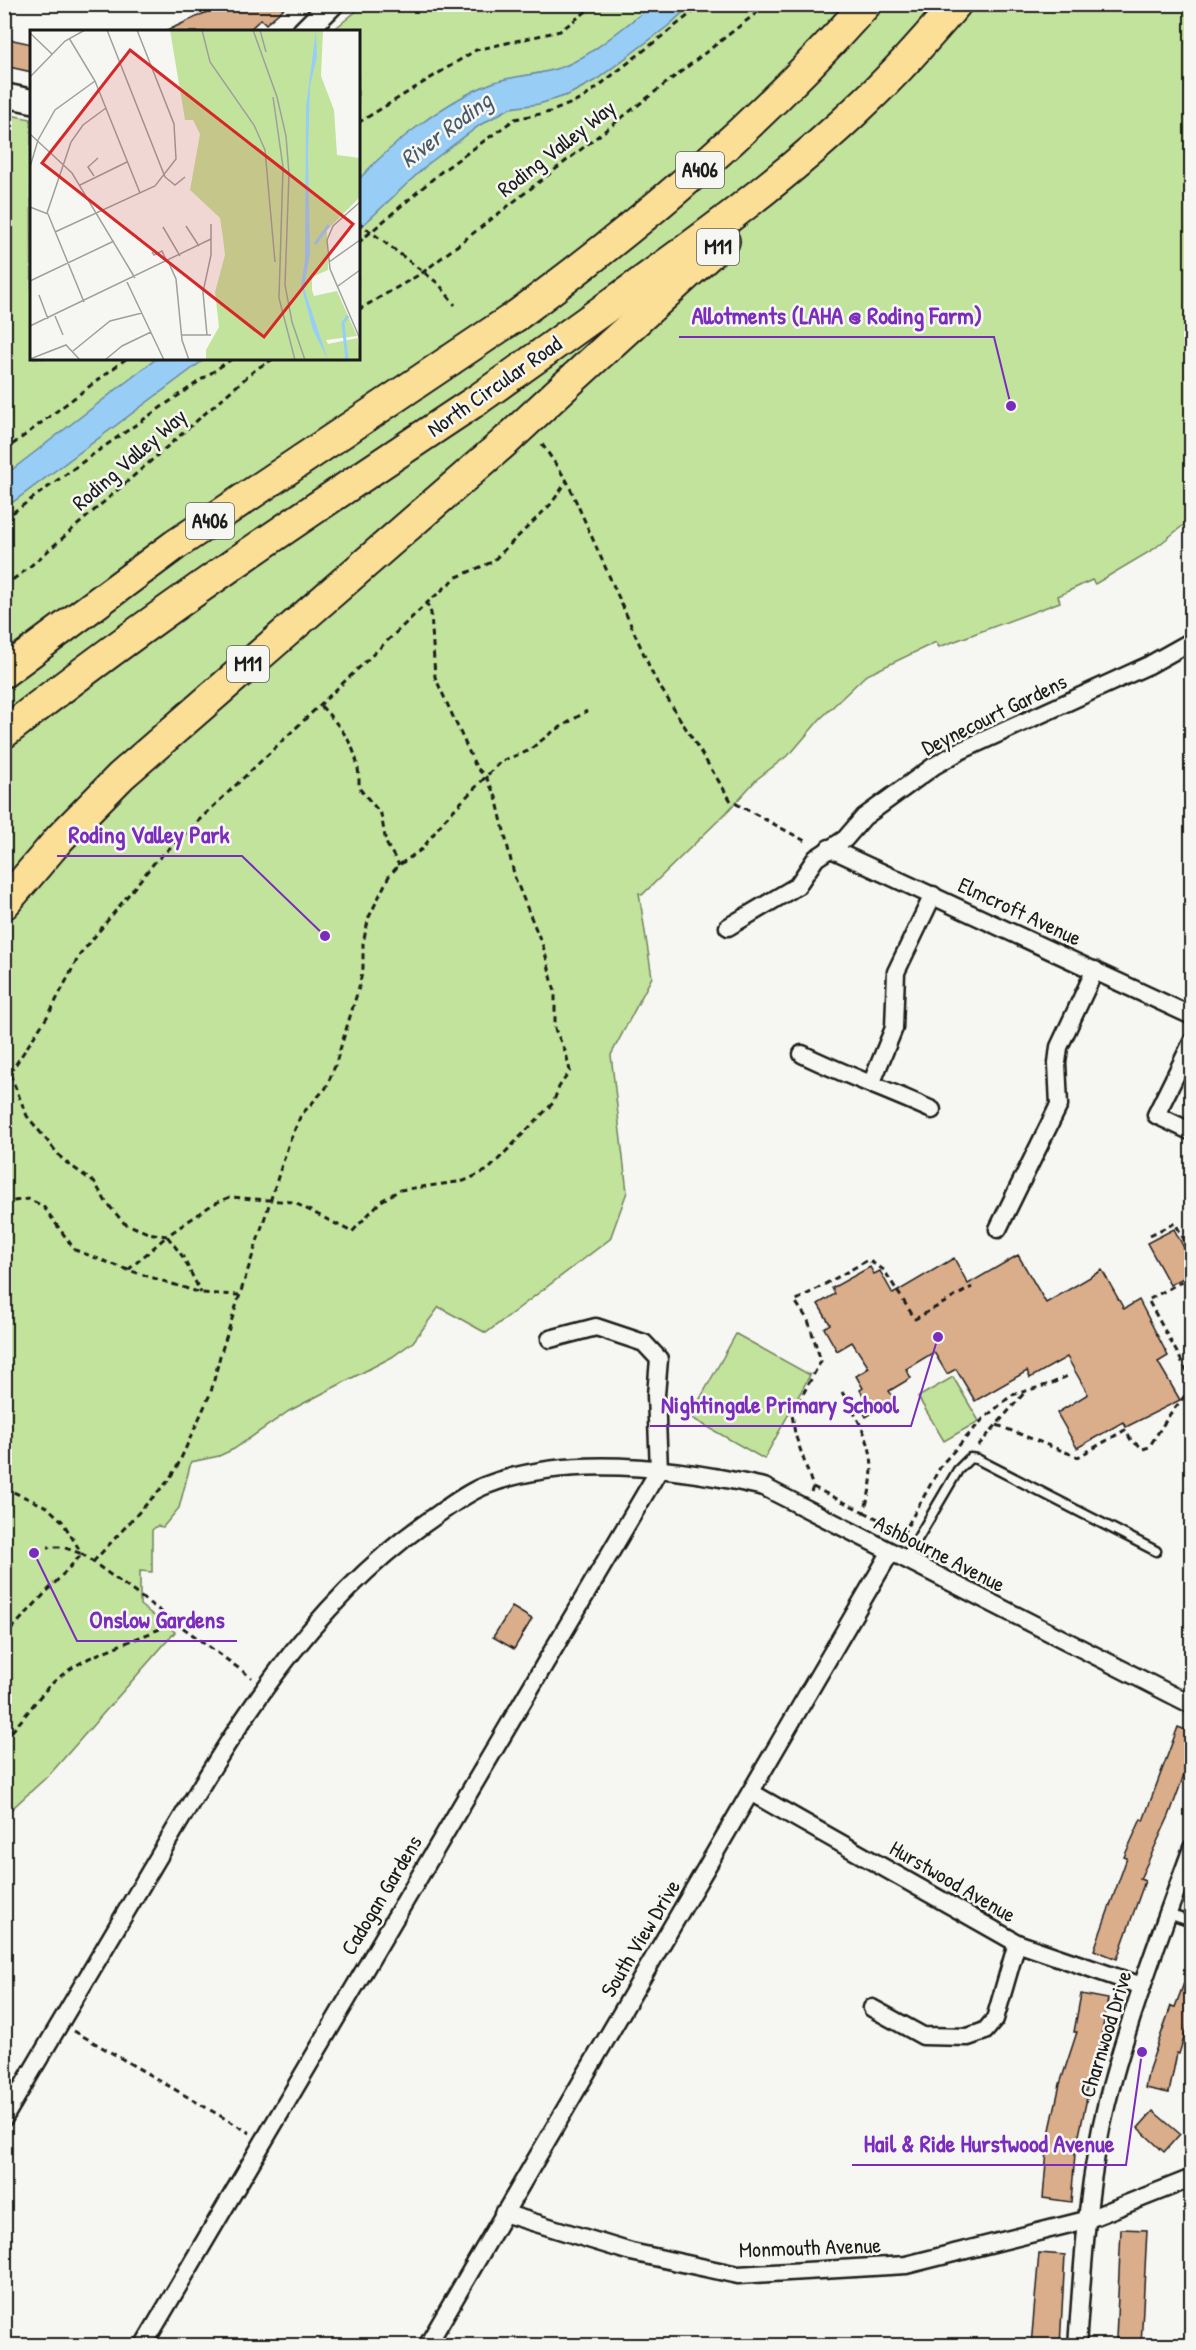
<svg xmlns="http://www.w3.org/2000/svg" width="1196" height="2350" font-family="'Patrick Hand',sans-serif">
<rect width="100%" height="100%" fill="#f6f6f2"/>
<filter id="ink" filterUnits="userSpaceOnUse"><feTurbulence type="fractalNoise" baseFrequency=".0167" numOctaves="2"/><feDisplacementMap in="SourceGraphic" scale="12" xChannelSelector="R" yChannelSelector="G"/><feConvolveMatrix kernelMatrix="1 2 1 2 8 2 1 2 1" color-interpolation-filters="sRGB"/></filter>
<g filter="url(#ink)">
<g fill="#c2e39c" stroke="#6f805c" stroke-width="1.5">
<path d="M364,5h827v514l-37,30 -59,35 -3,-4 -34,16 2,6 -121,45 -3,-5 -71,34 -45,43 -28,33 -35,27 -31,34 -84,82 -3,-2 13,84 -41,78 16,137 -17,47 -124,94 -47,-26 -26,35 -21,15 -103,54 -55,38 -15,7 -28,6 -12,46 -16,19 -6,-1 -5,4v42l-12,-1v34l35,27 -125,142 -45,41v-1701l26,5 1,239h326v-326l-26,-1z"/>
<path d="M736,1334l74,41 -46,84 -74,-42z"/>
<path d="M953,1377l26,44 -35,20 -26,-44z"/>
</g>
<g fill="#98cdf6" stroke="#66869f" stroke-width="1.5">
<path d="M653,5h38l-23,21 -72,54 -28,15 -29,9 -29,4 -30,17 -52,39 -69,65v-50c33,-36 86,-78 133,-96 24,-9 51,-7 75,-18 31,-14 59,-41 86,-60z"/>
<path d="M156,359h49l-200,149v-33z"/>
</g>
<g fill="#daad8b" stroke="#1c1c1c" stroke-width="1.5">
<path d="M224,4h65l-23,20 -5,-5 -14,13h-83z"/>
<path d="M4,38l28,6v28l-28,-6z"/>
<path d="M1174,1229l17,32v13l-21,11 -23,-42z"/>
<path d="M1018,1255l28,48 56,-33 22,39 15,-9 29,56 -10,6 22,38 -54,27 -3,-5 -46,26 -20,-35 31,-19 -21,-37 -37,21 -3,-7 -52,30 -19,-32 -9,5 -13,-22 -28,17 5,9 -22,13 6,9 -29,17 -7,-13 7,-4 -6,-10 3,-2 -7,-12 13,-8 -17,-26 -15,9 -13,-23 6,-4 -12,-20 17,-10 -3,-6 38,-21 4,7 6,-3 13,23 61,-36 14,26z"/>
<path d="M512,1607l20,12 -18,30 -21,-12z"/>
<path d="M1178,1727l13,5v24l-22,60 -29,63 5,2 -28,78 -23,-9 33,-92 -3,-1 17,-38 2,2z"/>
<path d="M1190,1967l1,48 -12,39 -2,-1 -8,40 -24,-5 4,-19 22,-63 4,1z"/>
<path d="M1081,1994l27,5 -10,55 -14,43 3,1 -12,56 -4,48 -28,-4 5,-59 12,-55 17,-52h-3z"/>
<path d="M1153,2111l27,23 -16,18 -26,-24z"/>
<path d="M1121,2229l26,1 -6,116h-23l1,-7h-3z"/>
<path d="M1039,2253l26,2 -5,91h-29z"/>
</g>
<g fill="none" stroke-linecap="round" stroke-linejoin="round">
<defs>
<g id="lane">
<path d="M905,1560l53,-90 12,-12 7,1 179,92"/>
<path d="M1168,1914l24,8"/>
</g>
<g id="street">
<path d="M829,848l363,168"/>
<path d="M728,927l69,-41 19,-28 29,-19 19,-22 70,-51 26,-15 189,-86 43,-24"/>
<path d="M1192,1042l-36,73 36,17"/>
<path d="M802,1054c43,21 86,36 130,56"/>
<path d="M872,1082l22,-54 2,-56 37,-77"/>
<path d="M998,1229l61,-124 -2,-42 2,-16 36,-77"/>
<path d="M550,1339l46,-12 48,16 15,16 -3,36 3,75"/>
<path d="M752,1793l265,150 125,43"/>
<path d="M872,2008l51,28 45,1 17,-6 10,-12 22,-76"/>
<path d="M4,2118c47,-80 95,-160 142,-240 78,-131 152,-264 278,-354 19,-13 40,-30 60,-38 83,-33 196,-18 280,1l428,218"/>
<path d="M503,2213l128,39 107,23 168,-10 180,-45 106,-42"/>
<path d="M143,2346l516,-876"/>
<path d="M427,2346l463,-793"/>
<path d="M1077,2346c6,-82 10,-164 30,-244 22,-86 54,-170 85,-254"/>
</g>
<g id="secondary">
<path d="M304,32l28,-28"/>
<path d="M4,95l28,6"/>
</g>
<g id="highway">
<path d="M516,316c130,-96 241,-190 350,-312"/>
<path d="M543,353c110,-80 225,-157 323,-252 32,-30 61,-63 90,-97"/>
<path d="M565,386l159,-145"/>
<path d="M4,672l171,-127 274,-184"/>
<path d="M4,733c152,-120 312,-226 473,-333"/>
<path d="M4,904l56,-66 61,-62 386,-336"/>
</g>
</defs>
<use href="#lane" stroke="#1c1c1c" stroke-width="13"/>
<use href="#street" stroke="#1c1c1c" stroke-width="21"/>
<use href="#secondary" stroke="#1c1c1c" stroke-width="27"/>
<use href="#highway" stroke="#1c1c1c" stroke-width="34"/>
<g stroke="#1c1c1c" stroke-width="3" stroke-dasharray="6 4.5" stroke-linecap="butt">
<path d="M358,123l118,-73 84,-19 36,-27"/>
<path d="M358,222l81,62 16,21"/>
<path d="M358,243l84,-72 73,-52 35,-7 32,-13 121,-95"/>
<path d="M358,310l64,-37 346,-269"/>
<path d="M542,444l25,37 87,196 77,124 76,41"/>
<path d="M4,451l123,-93"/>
<path d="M4,519l98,-71 131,-90"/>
<path d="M4,586l22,-16 230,-201 19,-11"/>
<path d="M321,706c25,27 39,44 38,82l22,26 5,29 13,22"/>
<path d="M10,1074l17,42 36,44 32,23 11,19 18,21 24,10 19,3 46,-32 17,-7 63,5 59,30 29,-31 19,-11 64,-9 24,-11 65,-67 6,-16 11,-16 -4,-18 -11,-24v-37l-11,-43 -29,-71 -19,-81 -10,-20 -10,-10 -41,-90 -4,-64 -4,-10"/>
<path d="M4,1082l45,-68 30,-58 75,-93 273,-260 30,-26 35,-15 59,-58 16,-23"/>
<path d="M4,1206l10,-5 14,-2 15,7 32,44 53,20 73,23 38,2"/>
<path d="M1150,1235l25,-12 17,31"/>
<path d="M128,1270l39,-34 16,21 18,36"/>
<path d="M1192,1276l-44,24 44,80"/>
<path d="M997,1425l81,32 47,-27 6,10 12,9 6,-2 21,-33 22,-27"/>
<path d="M978,1446l47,-54"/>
<path d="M813,1487l51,25c17,-54 5,-74 -22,-120"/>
<path d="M4,1488l43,19 15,14 20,33 170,124"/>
<path d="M811,1492l2,-5 -18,-53 -3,-20 29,-53 -13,-41 -13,-19 73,-41 16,10 31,49 57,-32"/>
<path d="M864,1512l40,20 38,-68 41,-45 29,-24 38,-11 20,-9"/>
<path d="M93,1562l74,-80 11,-17 33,-73 9,-36 69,-213 12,-28 25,-27 9,-22 24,-79 4,-19v-25l6,-26 20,-41 10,-11 23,-16 23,-30 56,-58 27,-10 23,-18 36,-22"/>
<path d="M4,1637l78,-83 -19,-7h-15"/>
<path d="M4,1739c20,-18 32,-42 52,-59 34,-30 80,-37 119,-59"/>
<path d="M74,2031l176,102"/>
</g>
<use href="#lane" stroke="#f6f6f2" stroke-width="8"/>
<use href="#street" stroke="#f6f6f2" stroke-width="16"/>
<use href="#secondary" stroke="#f6f6f2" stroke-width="22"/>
<use href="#highway" stroke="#fbdf96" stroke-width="30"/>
<defs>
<g id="highway-bridge">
<path d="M449,361l67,-45"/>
<path d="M477,400l66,-47"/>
<path d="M507,440l58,-54"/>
</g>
</defs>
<use href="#highway-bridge" stroke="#1c1c1c" stroke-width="34" stroke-linecap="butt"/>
<use href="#highway-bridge" stroke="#fbdf96" stroke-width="30"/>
</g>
</g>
<g text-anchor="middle" stroke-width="5" stroke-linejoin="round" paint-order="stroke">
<g fill="#f6f6f2" stroke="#5d5d5c" stroke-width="1.5">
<rect x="676" y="152" width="48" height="36" rx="4.5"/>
<rect x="697" y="229" width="42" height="36" rx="4.5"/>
<rect x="186" y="503" width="48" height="36" rx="4.5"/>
<rect x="227" y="646" width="42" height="36" rx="4.5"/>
</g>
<g font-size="21" font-weight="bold" fill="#1c1c1c">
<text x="700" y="177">A406</text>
<text x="718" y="254">M11</text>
<text x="210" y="528">A406</text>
<text x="248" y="671">M11</text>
</g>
<g font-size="22" fill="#1c1c1c" stroke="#f6f6f2">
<text transform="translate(556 148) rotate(-38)" y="8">Roding Valley Way</text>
<text transform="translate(494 386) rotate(-35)" y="8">North Circular Road</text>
<text transform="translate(129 459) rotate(-41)" y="8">Roding Valley Way</text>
<text transform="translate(994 714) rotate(-26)" y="8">Deynecourt Gardens</text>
<text transform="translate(1020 911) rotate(25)" y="8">Elmcroft Avenue</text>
<text transform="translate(940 1553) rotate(27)" y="8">Ashbourne Avenue</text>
<text transform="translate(953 1881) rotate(30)" y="8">Hurstwood Avenue</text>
<text transform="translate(381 1895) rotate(-59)" y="8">Cadogan Gardens</text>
<text transform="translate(640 1938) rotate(-59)" y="8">South View Drive</text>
<text transform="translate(1105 2034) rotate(-73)" y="8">Charnwood Drive</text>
<text transform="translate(810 2247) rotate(-2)" y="8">Monmouth Avenue</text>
</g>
<g font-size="24" font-style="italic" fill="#475a68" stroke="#f6f6f2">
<text transform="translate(446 130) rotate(-37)" y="8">River Roding</text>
</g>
</g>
<g transform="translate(30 30)">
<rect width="330" height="330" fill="#f6f6f2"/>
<path d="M140,0h153l-2,46 13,34 3,45 23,3v39l-33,33 1,40 -16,7v13l2,6 23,-5 20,45 -31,4 2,4 30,-6 2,22h-154v-10l13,-23 -4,-35 10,-37 -2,-17 -3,-20 -30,-28 10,-56 -7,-14h-8z" fill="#c2e39c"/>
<path d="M286,0l1,27 -7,29 -2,69 2,99 -6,34 24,72 -15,-30 -12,-45 4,-25 1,-153z" fill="#98cdf6"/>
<path fill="none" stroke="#98cdf6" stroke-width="3" d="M285,214l14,-19M317,330l-4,-37 5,-7"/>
<path fill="none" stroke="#9f9f9c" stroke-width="1.5" d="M77,0l58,147M172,0l8,32 44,63 11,25 10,112M223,0l24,67 9,39 3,38 -4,111 7,37 13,38M230,0l6,22M0,3l22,21M39,8l26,43 45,112M0,47l35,-36 20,-11M243,67l10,70 -4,131 16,62M0,104l42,39 63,105M0,137l8,-27 17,-30 40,-29M64,146l-6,-9 10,-9M135,147l10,8 10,-8M50,155l47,-23M330,172l-27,24 -6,14 3,29 30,70M0,177l18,7 36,88M17,183l24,-71 12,-17 23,-17M156,196l13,20M133,197l17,29M25,202l100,-46 21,-27 -2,-35 -37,-94M122,222l2,3 8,-4 5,11M138,231l8,18 6,61 7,20M299,232l31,-22M0,251l84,-40M97,252l37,78M308,256l22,-16M9,265l9,24M25,286l8,19M0,296l181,-87M152,305h29M177,305l-4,-43 8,-37v-31M43,321l37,-30 32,-8M0,329l36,-14 14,15M75,330l17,-14 29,-14"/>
<path fill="#d62828" fill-opacity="0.15" stroke="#d62828" stroke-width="3" d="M100,20l223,174 -89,113 -222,-174z"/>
<rect width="330" height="330" fill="none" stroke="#1c1c1c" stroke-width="3"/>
</g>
<path fill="none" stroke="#7b2cbf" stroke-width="2" d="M1011 406L994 337H679M325 936L242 856H57M938 1337L911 1426H650M34 1553L77 1641H237M1142 2052L1126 2165H852"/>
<g fill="#7b2cbf" stroke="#f6f6f2" stroke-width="2">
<circle cx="1011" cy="406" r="6"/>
<circle cx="325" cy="936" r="6"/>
<circle cx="938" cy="1337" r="6"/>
<circle cx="34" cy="1553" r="6"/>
<circle cx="1142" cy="2052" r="6"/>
</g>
<g font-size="24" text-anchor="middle" font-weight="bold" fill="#7b2cbf" stroke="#f6f6f2" stroke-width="5" stroke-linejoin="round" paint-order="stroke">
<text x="837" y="324">Allotments (LAHA @ Roding Farm)</text>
<text x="149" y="843">Roding Valley Park</text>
<text x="780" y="1413">Nightingale Primary School</text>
<text x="157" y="1628">Onslow Gardens</text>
<text x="989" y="2152">Hail &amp; Ride Hurstwood Avenue</text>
</g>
<rect width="1196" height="2350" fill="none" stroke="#f6f6f2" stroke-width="24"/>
<rect x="12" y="12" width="1172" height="2326" fill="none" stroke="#1c1c1c" stroke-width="2" filter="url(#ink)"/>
</svg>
